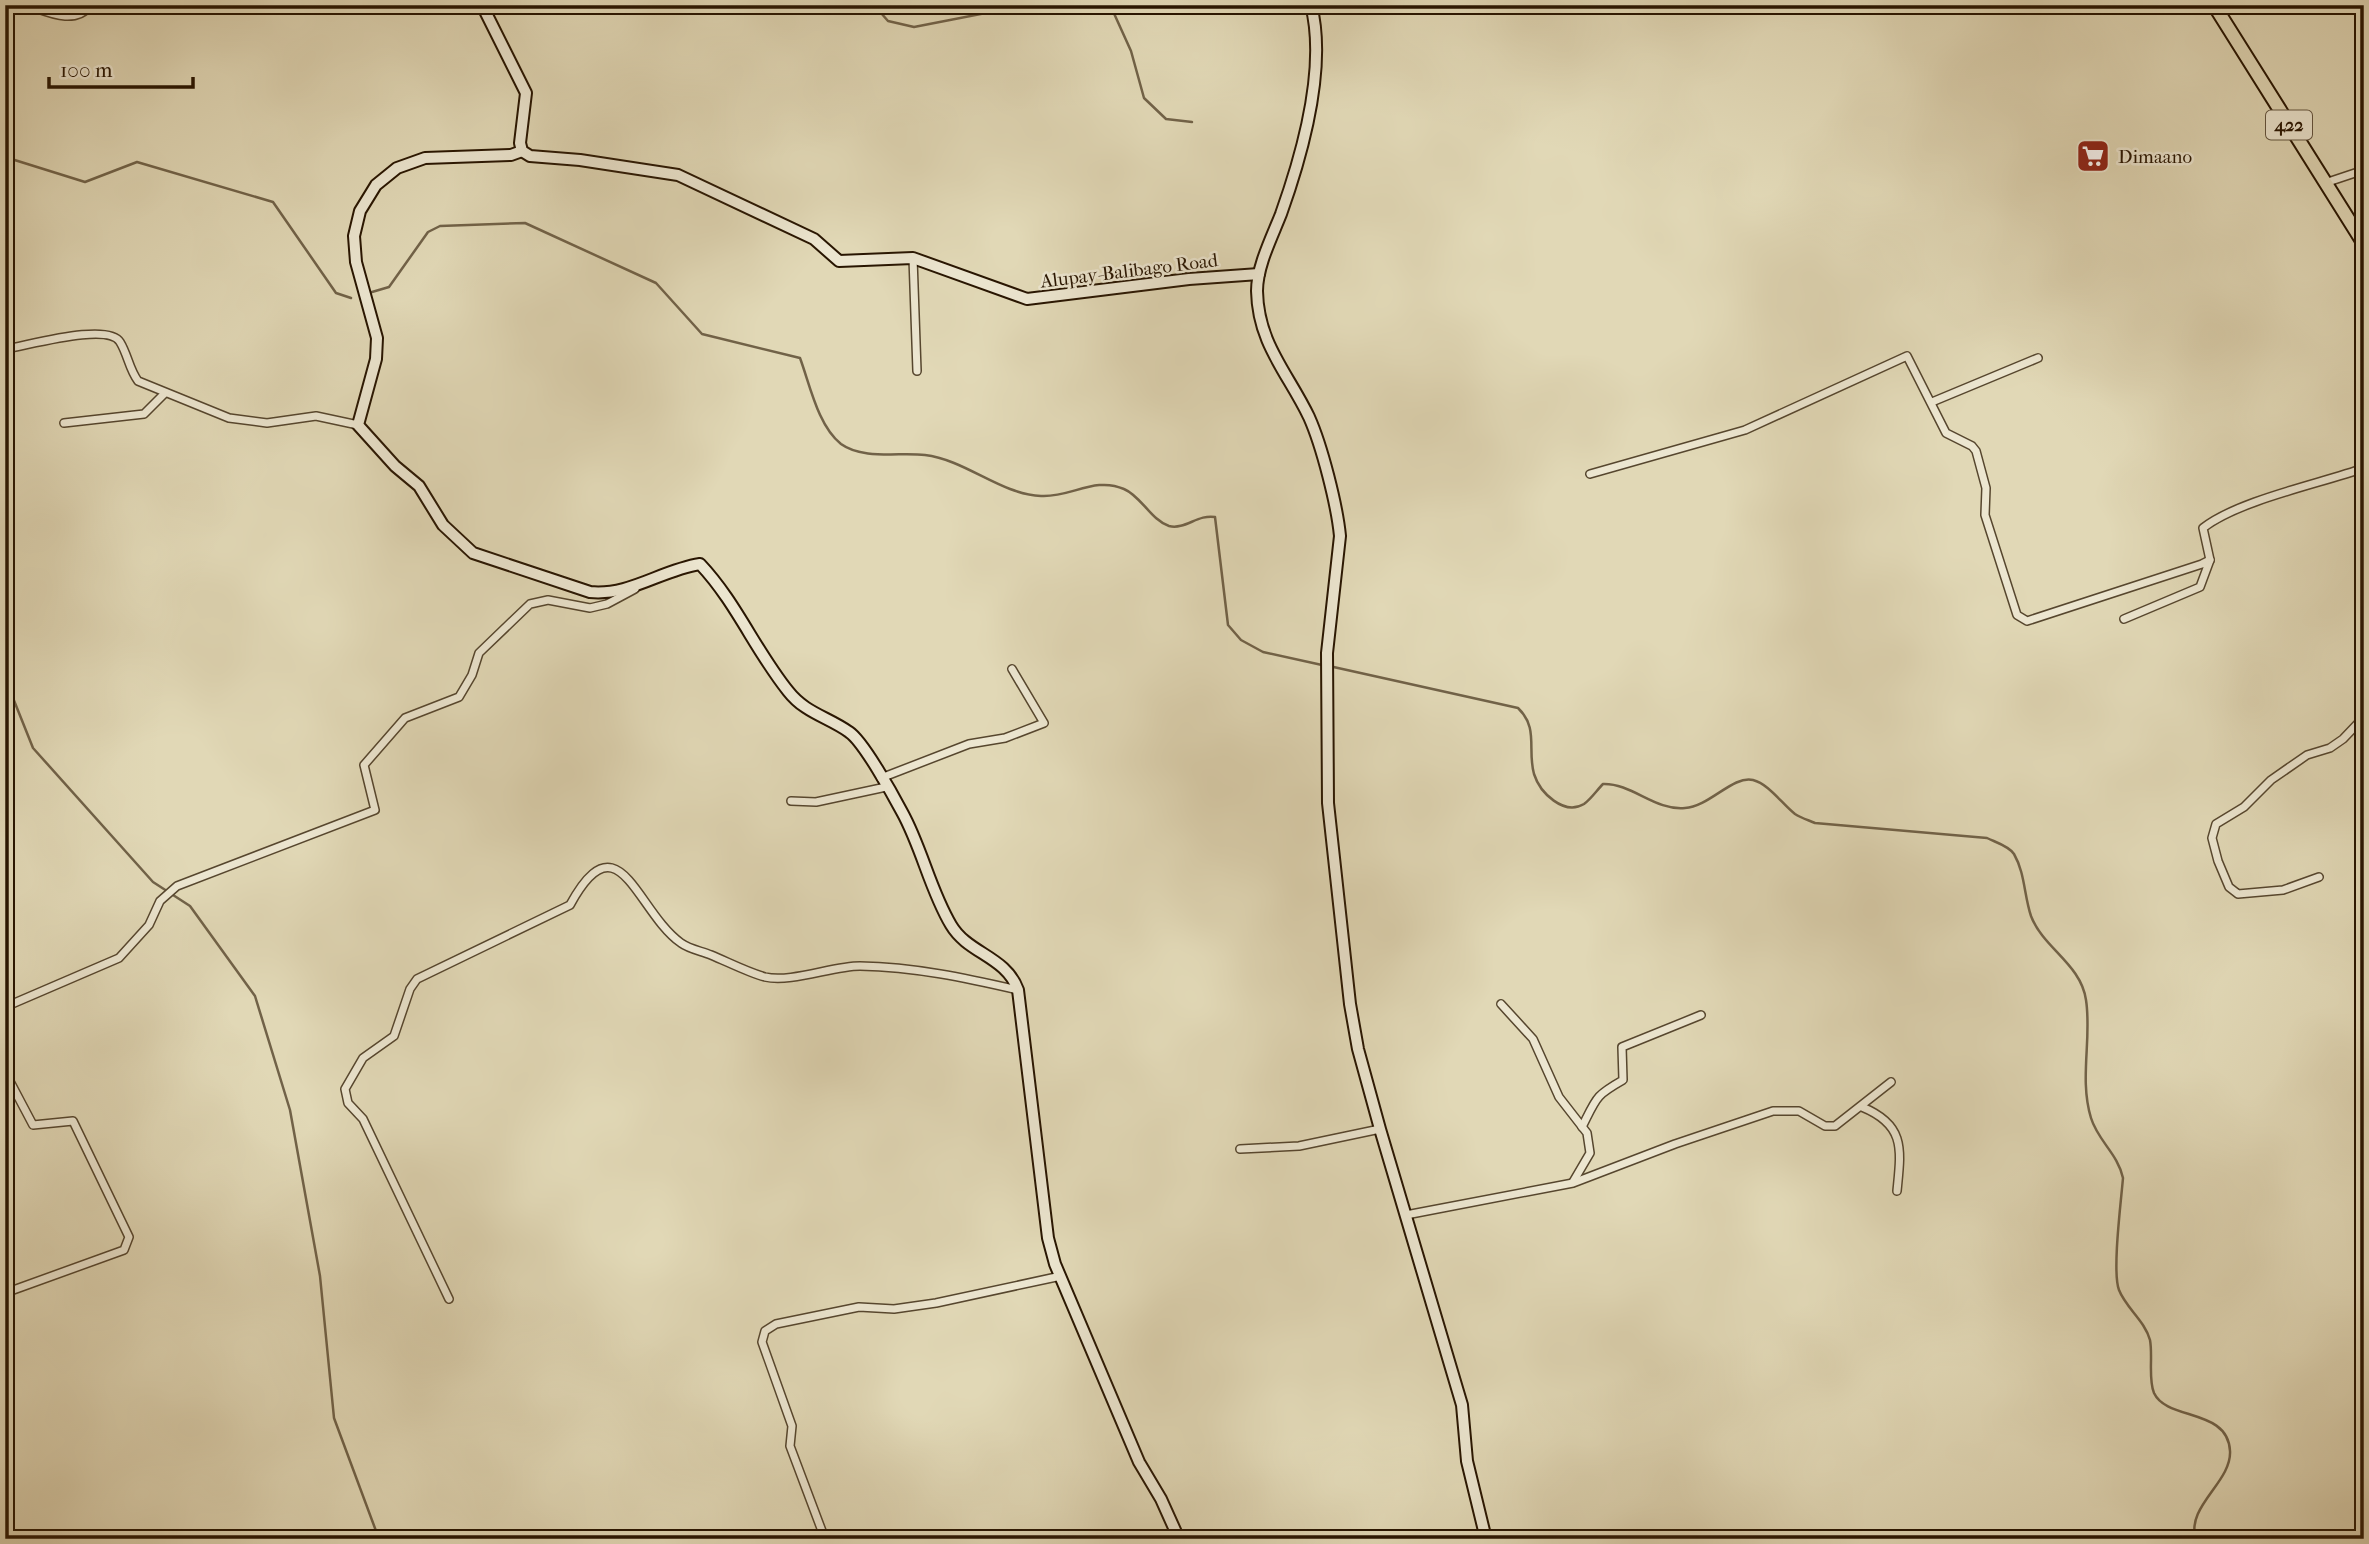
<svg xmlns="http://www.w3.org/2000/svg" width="2369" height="1544" font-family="'IM FELL French Canon',serif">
<rect width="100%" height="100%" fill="#e1d8b6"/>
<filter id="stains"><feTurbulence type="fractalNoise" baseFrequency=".00286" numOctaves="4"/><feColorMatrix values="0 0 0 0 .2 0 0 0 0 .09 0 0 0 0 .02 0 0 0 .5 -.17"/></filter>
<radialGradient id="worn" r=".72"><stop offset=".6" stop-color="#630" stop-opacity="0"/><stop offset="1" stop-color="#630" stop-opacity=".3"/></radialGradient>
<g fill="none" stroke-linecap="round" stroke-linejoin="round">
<g stroke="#716248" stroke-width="2.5">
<path d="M874,5l14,16 26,6 113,-22"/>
<path d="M1104,5l8,4 19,42 13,47 22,21 26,3"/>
<path d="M5,157l80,25 52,-20 136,40 63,91 15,5"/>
<path d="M372,292l17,-5 39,-55 12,-6 85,-3 131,60 46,51 98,24c10,27 18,68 41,86 22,16 59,8 84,11 41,5 75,39 116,41 29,2 54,-20 83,-7 17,7 27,31 45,37 16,4 29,-12 46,-9l13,108 13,15 22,12 59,13"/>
<path d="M1329,666l189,42c21,20 9,41 16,66 6,19 30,42 50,30 7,-5 13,-14 19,-20 29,-1 52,27 82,24 24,-1 48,-33 68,-28 16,4 29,24 42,34 6,4 13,6 20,9l172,15c8,4 22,8 27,16 11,19 10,41 17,62 12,32 50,48 55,84 6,38 -7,79 5,118 7,23 27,36 32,60 -2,24 -11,94 -4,112 7,18 26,31 31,50 3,16 -2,39 4,53 13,28 74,15 76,58 2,31 -45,56 -34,88"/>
<path d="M5,690l8,8 20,50 120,134 37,24 65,90 35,114 30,166 14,142 45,121"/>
</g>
<defs>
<g id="street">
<path d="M27,5c21,7 47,21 64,0"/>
<path d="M2325,183l39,-13"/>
<path d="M913,258l4,113"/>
<path d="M5,349c22,-3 103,-27 115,-7 8,13 9,27 18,39l91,37 38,5 49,-7 42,9"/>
<path d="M1932,402l106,-44"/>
<path d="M64,423l80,-9 21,-21"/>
<path d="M1590,474l155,-44 162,-74 39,77 26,13 4,5 10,37 -1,27 32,100 10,6 175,-57 8,-4 -7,-32c36,-28 116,-44 161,-60"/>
<path d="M2124,619l76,-32 10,-27"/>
<path d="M881,778l88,-34 36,-6 39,-15 -32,-54"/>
<path d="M791,801l25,1 70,-15"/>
<path d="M2319,877l-36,13 -45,4 -9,-7 -11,-26 -6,-23 4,-14 28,-17 27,-27 36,-25 23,-7 13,-9 21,-22"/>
<path d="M1501,1004l32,35 26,58 28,36 3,20 -17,29"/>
<path d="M5,1007l114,-49 30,-33 11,-24 17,-15 198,-76 -11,-45 41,-47 54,-21 13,-22 7,-22 51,-49 18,-4 42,8 17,-4 28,-15"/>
<path d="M5,1072l28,53 40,-4 56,116 -5,13 -119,43"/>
<path d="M1862,1107c44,18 39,43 35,84"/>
<path d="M1582,1127c15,-30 13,-31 41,-47l-1,-33 79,-32"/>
<path d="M1240,1149l59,-3 81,-17"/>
<path d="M1406,1215l167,-32 102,-39 98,-33h26l26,15h10l56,-44"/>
<path d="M449,1299l-86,-180 -15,-16 -3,-14 18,-31 31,-22 16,-47 7,-10 153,-74c49,-90 66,6 111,38 8,6 20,8 30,12 17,7 36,17 54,22 26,6 68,-11 95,-11 55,1 106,12 158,24"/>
<path d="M825,1539l-35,-93 2,-20 -30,-84 3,-11 11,-7 83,-17 35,2 42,-6 125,-27"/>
</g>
<g id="secondary">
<path d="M482,5l44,88 -6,50 2,8 8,5 50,4 98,15 136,64 25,22 74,-3 114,41 162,-20 70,-5"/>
<path d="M1311,5c16,62 -9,150 -30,209 -9,23 -24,52 -24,77 1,53 31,82 52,126 13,29 28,88 31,119l-13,117 1,150 22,201 8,45 22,80 82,276 5,56 19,78"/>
<path d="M522,151l-11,4 -86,3 -28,10 -21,17 -16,26 -6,25 2,26 21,76 -1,21 -18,66 37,41 24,20 24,39 30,28 117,39c40,4 71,-22 110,-28 36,38 55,86 88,127 17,22 40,26 61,41 14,9 44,63 53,80 20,36 28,78 49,113 17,29 55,31 67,65l30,248 7,26 84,198 22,37 18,40"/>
</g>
<path id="primary" d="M2214,5l150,239"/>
</defs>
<use href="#street" stroke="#56462e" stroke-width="10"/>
<use href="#secondary" stroke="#281501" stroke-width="14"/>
<use href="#primary" stroke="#281501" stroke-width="16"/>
<use href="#street" stroke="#ece6d0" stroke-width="7"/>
<use href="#secondary" stroke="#ece6d0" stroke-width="10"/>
<use href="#primary" stroke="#e1d8b6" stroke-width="12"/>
</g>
<defs>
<symbol id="supermarket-square" viewBox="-11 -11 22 22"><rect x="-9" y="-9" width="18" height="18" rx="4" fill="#8f2418" stroke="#ece6d0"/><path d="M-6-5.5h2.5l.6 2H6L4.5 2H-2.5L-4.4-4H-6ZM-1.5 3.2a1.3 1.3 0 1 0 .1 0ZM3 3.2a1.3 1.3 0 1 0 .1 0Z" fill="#fff"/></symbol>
</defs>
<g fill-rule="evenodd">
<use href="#supermarket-square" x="2074" y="137" width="38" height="38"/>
</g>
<g text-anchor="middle" stroke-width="5" stroke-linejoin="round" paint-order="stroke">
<rect fill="#ece6d0" stroke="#63543f" stroke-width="2" x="2266" y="110.5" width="46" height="29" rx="5"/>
<g font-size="18" font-weight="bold" fill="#281501">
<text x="2289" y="131">422</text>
</g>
<g font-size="19" fill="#281501" stroke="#ece6d0" text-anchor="start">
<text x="2118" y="163">Dimaano</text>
</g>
<g font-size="19" fill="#281501" stroke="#ece6d0">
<text transform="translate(1129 270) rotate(-7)" y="7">Alupay-Balibago Road</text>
</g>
</g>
<rect width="2369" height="1544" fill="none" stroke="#e1d8b6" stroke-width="28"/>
<rect x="7" y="7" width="2355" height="1530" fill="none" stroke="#281501" stroke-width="3.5"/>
<rect x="14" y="14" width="2341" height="1516" fill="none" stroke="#281501" stroke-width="2"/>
<path d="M49 77v10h144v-10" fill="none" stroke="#281501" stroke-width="3.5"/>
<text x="60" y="77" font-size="21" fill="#281501" stroke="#ece6d0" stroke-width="5" paint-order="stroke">100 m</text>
<rect width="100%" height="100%" filter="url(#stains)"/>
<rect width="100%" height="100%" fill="url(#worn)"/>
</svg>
